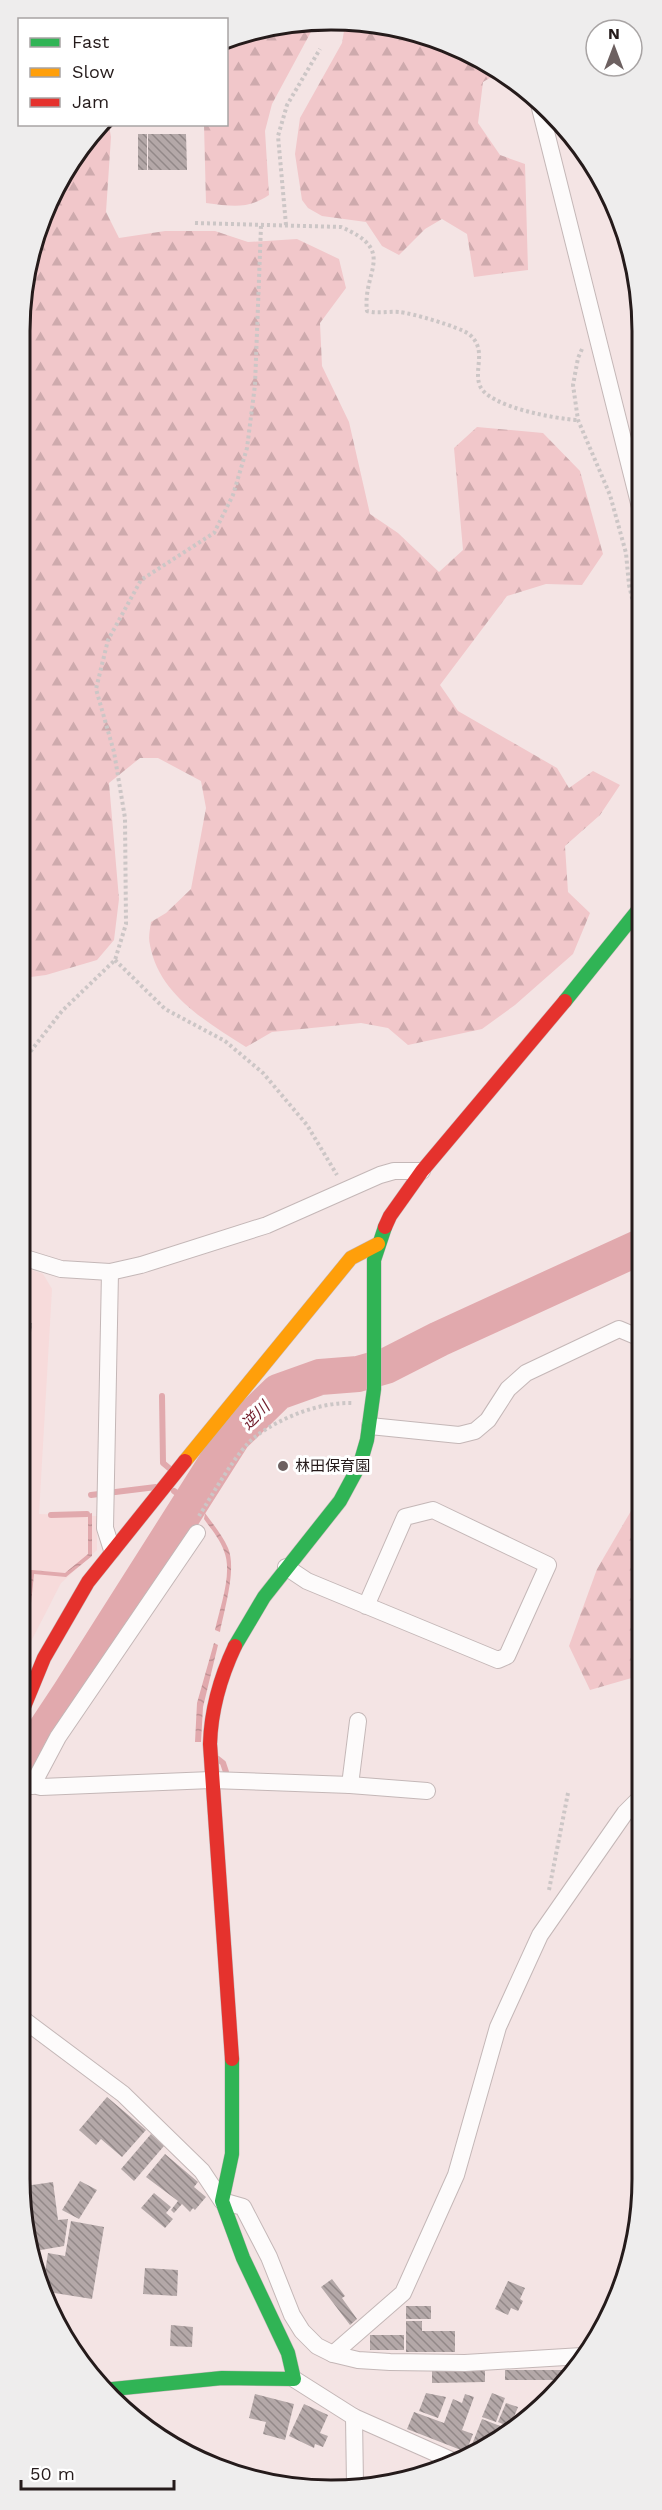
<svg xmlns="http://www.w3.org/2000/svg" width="662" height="2510" font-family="'Work Sans','Noto Sans JP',sans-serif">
<defs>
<pattern id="forest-firs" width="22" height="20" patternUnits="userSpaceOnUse" patternTransform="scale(1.5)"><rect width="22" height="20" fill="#f1c7ca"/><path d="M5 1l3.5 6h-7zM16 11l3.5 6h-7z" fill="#ceaaad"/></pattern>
<pattern id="water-waves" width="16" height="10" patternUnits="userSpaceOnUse" patternTransform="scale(1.5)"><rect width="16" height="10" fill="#e1a9ad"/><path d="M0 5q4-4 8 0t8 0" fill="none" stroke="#c19194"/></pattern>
<pattern id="building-back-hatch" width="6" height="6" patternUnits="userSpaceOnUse" patternTransform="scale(1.5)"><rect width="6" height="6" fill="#b4a8a8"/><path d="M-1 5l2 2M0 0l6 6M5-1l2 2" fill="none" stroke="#928888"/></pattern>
</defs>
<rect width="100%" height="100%" fill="#f4e4e4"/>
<path fill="#f7dbdb" d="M22,1266l21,8 9,15 -13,225 58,2v34l-36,33 -40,78z"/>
<g fill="url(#forest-firs)">
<path d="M345,25h46l95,36 14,11 -17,10 -5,41 22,32 25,9 3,106 -54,7 -7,-43 -25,-15 -17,10 -26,26 -17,-9 -16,-24 -44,-6 -14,-8 -6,-8 -7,-46 5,-36 42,-75z"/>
<path d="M270,26h40l2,4 -40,74 -7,27 4,64c-22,15 -38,11 -63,8l-2,-78 22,-1 1,-80z"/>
<path d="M105,125h4l2,12 -5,75 13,26 46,-7h50l33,11 49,-3 42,20 7,29 -26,35 2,43 27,56 21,92 28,19 41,39 24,-22 -9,-102 23,-21 66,6 37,38 23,83 -21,31 -36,-1 -39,12 -67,89 18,26 99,57 12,20 24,-17 27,14 -20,30 -35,31 3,46 22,21 -17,41 -58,51 -33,24 -74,16 -20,-17 -27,-5 -89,9 -26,15c-39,-25 -87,-52 -96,-102 -2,-7 0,-16 1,-23l15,-9 25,-24 15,-81 -5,-27 -43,-23h-18l-31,25 10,116 -5,41 -17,20 -51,15 -23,3 2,-707 47,-113z"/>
<path d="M638,1499v175l-3,3 -45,13 -21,-44 28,-77z"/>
</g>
<g fill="url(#water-waves)">
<path d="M92,1513v43l-26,21 -32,-3 -7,70 -6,15 10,-85 -10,-1v-4l44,4 23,-19v-40z"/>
<path d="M205,1513c8,11 18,23 23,35 9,21 -4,62 -8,84l-5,-2c5,-23 18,-57 9,-79 -4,-12 -13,-22 -20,-32z"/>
<path d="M214,1643l4,2 -15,62 -2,35h-6l2,-39z"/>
</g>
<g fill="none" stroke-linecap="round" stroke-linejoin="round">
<g stroke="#e1a9ad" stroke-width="6">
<path d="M162,1396l1,67 6,5"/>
<path d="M174,1491l23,17"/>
<path d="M91,1495l65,-8"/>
<path d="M51,1515l36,-1"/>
<path d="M42,1732l1,1"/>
<path d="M218,1759l5,4 3,9"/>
</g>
<path stroke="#e1a9ad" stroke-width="36" d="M21,1767l49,-74 163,-257 45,-44 42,-15 38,-3 28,-8 53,-27 199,-91"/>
</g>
<g fill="url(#building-back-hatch)">
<rect x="138" y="134" width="9" height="36"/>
<path d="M148,134h38l1,36h-39z"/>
<path d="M22,1279h8l-3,44h5l-5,49 -5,-1z"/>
<path d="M22,1385h3v9h5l-7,109z"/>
<path d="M107,2097l39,33 -24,27 -21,-18 -5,6 -17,-15z"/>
<path d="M151,2134l13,12 -30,35 -13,-12z"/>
<path d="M165,2154l33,28 -4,5 12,10 -11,13 -2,-2 -3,4 -8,-8 -8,9 -3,-3 7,-9 -32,-24z"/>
<path d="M80,2181l17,9 -18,29 -17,-9z"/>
<path d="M53,2182l5,38 10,-1 -4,27 -29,5 -10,-65z"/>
<path d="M154,2193l17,14 -5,6 7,6 -8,9 -24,-20z"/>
<path d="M71,2221l33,6 -12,72 -50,-8 6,-38 17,3z"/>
<path d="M145,2268l33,2 -1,26 -34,-2z"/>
<path d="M332,2279l13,17 -3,2 15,21 -7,6 -29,-38z"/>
<path d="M508,2281l17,7 -5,11 3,2 -5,10 -7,-3 -3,7 -13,-6z"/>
<rect x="406" y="2306" width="25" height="13"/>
<path d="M406,2321h16v10h33v21h-49z"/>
<path d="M171,2325l22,2 -1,20 -22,-1z"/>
<rect x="370" y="2335" width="34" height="15"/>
<path d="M505,2370h61v4l-5,6h-56z"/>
<path d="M432,2371h53v11l-53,1z"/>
<path d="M426,2393l20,4 -8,21 -19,-7z"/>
<path d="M492,2393l13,5 -9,24 -14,-5z"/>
<path d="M255,2394l39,10 -9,36 -22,-6 3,-12 -17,-4z"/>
<path d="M465,2394l9,3 -12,33 11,4 -7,18 -59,-23 7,-17 30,11 9,-24 9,4z"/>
<path d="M506,2403l12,4 -8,20 -12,-5z"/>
<path d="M304,2404l24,11 -8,18 8,3 -5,11 -8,-3 -1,4 -25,-12z"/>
<path d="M530,2404l8,3 -17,19v-1z"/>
<path d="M482,2419l26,10 -1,4 -38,19z"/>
</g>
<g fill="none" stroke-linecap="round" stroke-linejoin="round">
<defs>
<g id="street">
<path d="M539,104l101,403"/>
<path d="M22,1257l39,12 49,3 31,-7 126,-40 113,-50 14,-4h28"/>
<path d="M110,1272l-5,256 7,22"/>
<path d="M370,1426l89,9 16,-4 13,-11 20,-31 18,-16 93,-44 19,8"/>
<path d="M286,1567l21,14 191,79 9,-4 41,-91 -115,-55 -28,7 -39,89"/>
<path d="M21,1782l20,5 170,-7 139,5 77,6"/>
<path d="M350,1785l8,-64"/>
<path d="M32,1786l26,-49 139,-204"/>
<path d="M20,2017l103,77 79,77 20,30 21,6 26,50 23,58 10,16 15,15 16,8 25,6 32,2 75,1 117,-7"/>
<path d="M333,2354l70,-61 53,-118 42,-148 42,-92 85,-122 12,-12"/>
<path d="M294,2379l60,38 97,43"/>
<path d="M354,2417l1,68"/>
</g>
<g id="fast">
<path d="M565,1001l74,-92"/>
<path d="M235,1646l29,-49 76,-96 20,-37 7,-24 7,-51v-129l11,-33"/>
<path d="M103,2390l119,-12 72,1 -6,-26 -45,-95 -21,-57 10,-47v-95"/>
</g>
<path id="slow" d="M185,1461l166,-203 27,-14"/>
<g id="jam">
<path d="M385,1227l5,-11 32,-45 143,-170"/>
<path d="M21,1714l23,-56 44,-76 97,-121"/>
<path d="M232,2059l-22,-315c1,-35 10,-66 25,-98"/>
</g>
</defs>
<use href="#street" stroke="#c4b7b7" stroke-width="18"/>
<use href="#fast" stroke="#c4b7b7" stroke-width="15"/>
<use href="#slow" stroke="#c4b7b7" stroke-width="15"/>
<use href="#jam" stroke="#c4b7b7" stroke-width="15"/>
<g stroke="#ccc6c6" stroke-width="4" stroke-dasharray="3 3" stroke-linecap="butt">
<path d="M195,223l146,4c57,24 21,44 26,84 11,3 21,0 32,1 13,1 60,15 70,22 19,16 4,35 11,52 9,21 76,33 98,34"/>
<path d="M286,225l-8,-89 9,-31 33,-56"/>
<path d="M582,349l-4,9 -5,27 5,35 32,75 16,58 3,32 10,42"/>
<path d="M639,693v-35"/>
<path d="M115,960l50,49 60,32 38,32 44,52 30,50"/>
<path d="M23,1061l39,-50 53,-51 11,-36 -1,-106 -11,-66 -18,-63 12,-49 33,-60 73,-47 19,-38 14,-47 8,-63 6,-159"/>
<path d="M199,1516c12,-19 40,-68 56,-79 26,-20 65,-35 98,-34"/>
<path d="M549,1890l19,-97"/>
</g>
<use href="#street" stroke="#fdfbfb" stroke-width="16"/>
<use href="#fast" stroke="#30b455" stroke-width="14"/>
<use href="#slow" stroke="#ff9f0a" stroke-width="14"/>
<use href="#jam" stroke="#e5322d" stroke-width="14"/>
</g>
<circle fill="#6d6161" stroke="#fff" stroke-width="2" cx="283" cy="1466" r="6"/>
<g text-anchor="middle" stroke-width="6" stroke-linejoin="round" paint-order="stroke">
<g font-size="15" fill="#251b1b" stroke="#fff" text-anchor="start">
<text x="295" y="1471">林田保育園</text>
</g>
<g font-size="16" font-style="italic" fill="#721c2b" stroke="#fff">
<text transform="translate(255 1415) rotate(-45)" y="6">逆川</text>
</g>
</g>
<path d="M0 0H662V2510H0ZM331 30H331A301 301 0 0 1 632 331V2179A301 301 0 0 1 331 2480H331A301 301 0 0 1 30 2179V331A301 301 0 0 1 331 30Z" fill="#eeeded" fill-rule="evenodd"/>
<path fill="none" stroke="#251b1b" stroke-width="3" d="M331 30H331A301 301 0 0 1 632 331V2179A301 301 0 0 1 331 2480H331A301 301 0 0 1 30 2179V331A301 301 0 0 1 331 30Z"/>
<rect x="18" y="18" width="210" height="108" fill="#ffffff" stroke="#a8a4a4" stroke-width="1.5"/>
<rect x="30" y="38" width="30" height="9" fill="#30b455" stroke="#a8a4a4" stroke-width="1.5"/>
<text x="72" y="48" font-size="18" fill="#251b1b">Fast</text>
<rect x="30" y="68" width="30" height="9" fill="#ff9f0a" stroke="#a8a4a4" stroke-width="1.5"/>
<text x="72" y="78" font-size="18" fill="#251b1b">Slow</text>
<rect x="30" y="98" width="30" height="9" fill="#e5322d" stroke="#a8a4a4" stroke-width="1.5"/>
<text x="72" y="108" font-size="18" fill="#251b1b">Jam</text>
<g transform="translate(614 48)"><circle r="28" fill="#ffffff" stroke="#a8a4a4" stroke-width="1.5"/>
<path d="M0-4.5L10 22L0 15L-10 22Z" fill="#6d6161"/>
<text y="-9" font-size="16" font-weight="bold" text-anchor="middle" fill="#251b1b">N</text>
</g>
<path d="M21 2480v9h153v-9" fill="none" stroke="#251b1b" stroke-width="3"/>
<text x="30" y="2480" font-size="18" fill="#251b1b" stroke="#ffffff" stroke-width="4.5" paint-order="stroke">50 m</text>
</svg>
